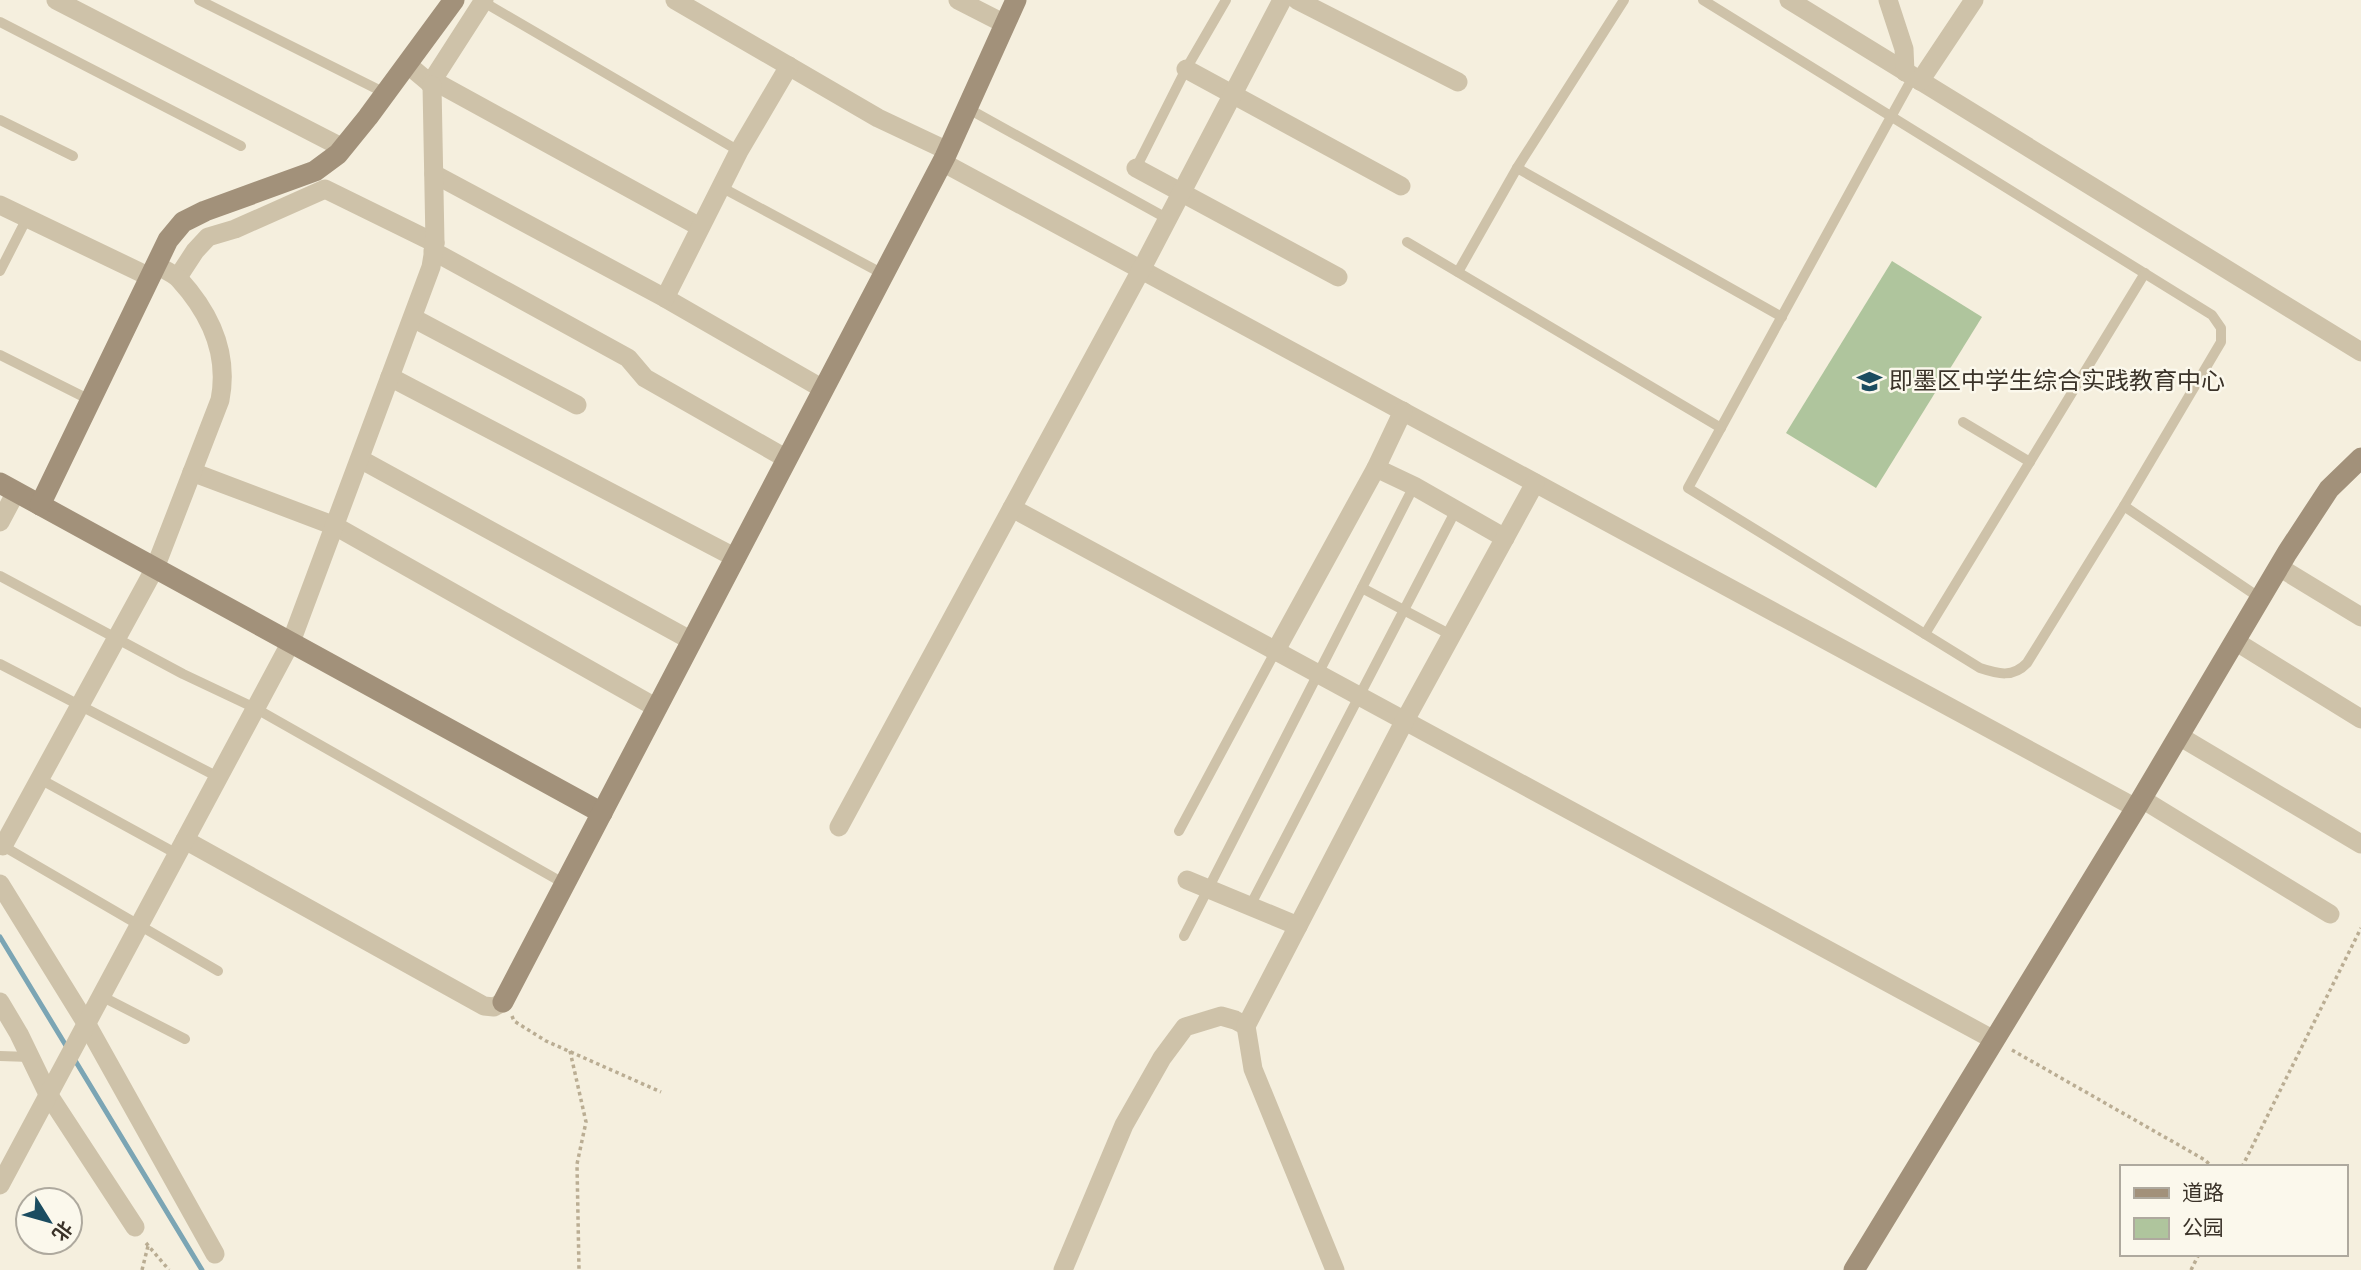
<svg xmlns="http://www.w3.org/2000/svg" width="2361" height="1270" font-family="Roboto,'Noto Sans SC',sans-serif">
<rect width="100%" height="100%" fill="#f5efde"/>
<path fill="#afc59d" d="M1892,261l90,56 -106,171 -90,-55z"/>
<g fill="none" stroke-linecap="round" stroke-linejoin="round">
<g stroke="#7ba5b4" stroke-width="5">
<path d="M0,937l68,112"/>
<path d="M73,1057l129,213"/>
</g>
<g stroke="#baad93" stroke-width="3.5" stroke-dasharray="3.5 3.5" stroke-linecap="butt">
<path d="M512,1016l2,5 32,20 115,51"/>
<path d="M2012,1050l193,110 7,7"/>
<path d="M570,1051l16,71 -9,42 2,106"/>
<path d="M2242,1167l119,-239"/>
<path d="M146,1243l23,27"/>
<path d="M142,1270l6,-24"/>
<path d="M2191,1270l8,-16"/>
</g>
<g stroke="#cec2a9" stroke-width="10">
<path d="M199,0l186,93"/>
<path d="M480,0l259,151"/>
<path d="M1703,0l509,315 9,13v14l-97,164 -97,157c-14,15 -29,11 -47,5l-292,-180 204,-373 21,-38"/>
<path d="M0,22l241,124"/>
<path d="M967,108l201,111"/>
<path d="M0,120l73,36"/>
<path d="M1136,168l50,-99 40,-69"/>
<path d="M1517,168l265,149"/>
<path d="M721,187l162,87"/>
<path d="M1407,242l314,186"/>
<path d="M0,271l27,-53"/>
<path d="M1458,272l59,-104 107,-168"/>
<path d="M0,355l90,45"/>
<path d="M1963,422l67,40"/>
<path d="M2124,506l136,92"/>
<path d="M0,576l183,98 72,34 310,176"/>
<path d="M1362,588l89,47"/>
<path d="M1925,634l220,-361"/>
<path d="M0,664l218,113"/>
<path d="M40,779l137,75"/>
<path d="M1179,831l96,-179"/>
<path d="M3,846l215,125"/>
<path d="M1250,906l206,-396"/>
<path d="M1184,936l230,-450"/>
<path d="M101,996l84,43"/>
<path d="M0,1056l30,1"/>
</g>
<g stroke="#cec2a9" stroke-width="19">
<path d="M56,0l287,148"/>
<path d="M675,0l203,118 70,33"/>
<path d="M958,0l47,24"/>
<path d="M1297,0l161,82"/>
<path d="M1789,0l572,352"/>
<path d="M1888,0l16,49 1,23"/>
<path d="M407,64l25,21 11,1 257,141"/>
<path d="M1186,69l215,117"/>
<path d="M1920,81l54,-81"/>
<path d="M430,84l54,-84"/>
<path d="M942,162l1194,646"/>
<path d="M1136,168l202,109"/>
<path d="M434,174l231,124 158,91"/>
<path d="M0,205l150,72"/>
<path d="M433,251l195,107 17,20 142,81"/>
<path d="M178,277l17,-26 13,-14 27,-8 90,-40 110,54"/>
<path d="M665,298l74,-147 50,-85"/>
<path d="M413,318l164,87"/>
<path d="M390,377l346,181"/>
<path d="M360,459l332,182"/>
<path d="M1376,468l38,18 91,52"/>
<path d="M192,472l143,54 322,182"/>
<path d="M1012,508l982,532"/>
<path d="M0,522l16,-30"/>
<path d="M2279,567l82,50"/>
<path d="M2235,641l126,78"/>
<path d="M1275,652l101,-184 27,-57"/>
<path d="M2179,736l182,108"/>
<path d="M2142,799l188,115"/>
<path d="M839,827l302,-557 141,-270"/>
<path d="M185,840l299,166 10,1 9,-5"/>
<path d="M3,846l152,-278 65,-168c9,-46 -10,-87 -41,-121 -6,-6 -16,-10 -23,-14"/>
<path d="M1187,880l111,46"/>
<path d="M0,884l86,139 129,231"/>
<path d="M0,1002l19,32 29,60 87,133"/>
<path d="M0,1185l291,-543 140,-375 4,-24 -3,-158"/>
<path d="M1063,1270l61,-145 38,-67 23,-31 36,-11 14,4 11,6"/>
<path d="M1335,1270l-82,-201 -7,-43 158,-304 131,-239"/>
</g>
<g stroke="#a2917a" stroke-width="21">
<path d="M0,483l602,330"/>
<path d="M40,505l128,-265 15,-18 22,-11 110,-40 23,-17 30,-37 86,-117"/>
<path d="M503,1002l442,-845 71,-157"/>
<path d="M1854,1270l282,-462 151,-255 42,-64 32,-31"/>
</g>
</g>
<defs>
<symbol id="school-bare" viewBox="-9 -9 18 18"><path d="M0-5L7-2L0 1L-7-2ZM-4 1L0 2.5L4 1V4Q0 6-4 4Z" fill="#1b4c60" stroke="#fbf8ec" stroke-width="2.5" paint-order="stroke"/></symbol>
</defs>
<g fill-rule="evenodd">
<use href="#school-bare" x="1852" y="364" width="35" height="35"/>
</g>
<g text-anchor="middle" stroke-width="5" stroke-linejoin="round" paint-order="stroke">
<g font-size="24" fill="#3b3329" stroke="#fbf8ec" text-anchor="start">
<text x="1889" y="389">即墨区中学生综合实践教育中心</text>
</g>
</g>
<rect x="2120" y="1165" width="228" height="91" fill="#fbf8ec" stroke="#aea99e" stroke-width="2"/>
<rect x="2134" y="1188" width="35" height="10" fill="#a2917a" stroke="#aea99e" stroke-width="2"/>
<text x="2182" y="1200" font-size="21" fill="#3b3329">道路</text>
<rect x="2134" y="1218" width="35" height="21" fill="#afc59d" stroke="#aea99e" stroke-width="2"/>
<text x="2182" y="1235" font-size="21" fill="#3b3329">公园</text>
<g transform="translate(49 1221) rotate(127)"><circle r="33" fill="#fbf8ec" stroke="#aea99e" stroke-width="2"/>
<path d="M0-5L12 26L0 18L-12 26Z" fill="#1b4c60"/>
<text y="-10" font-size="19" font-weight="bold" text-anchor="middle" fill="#3b3329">北</text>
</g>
</svg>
